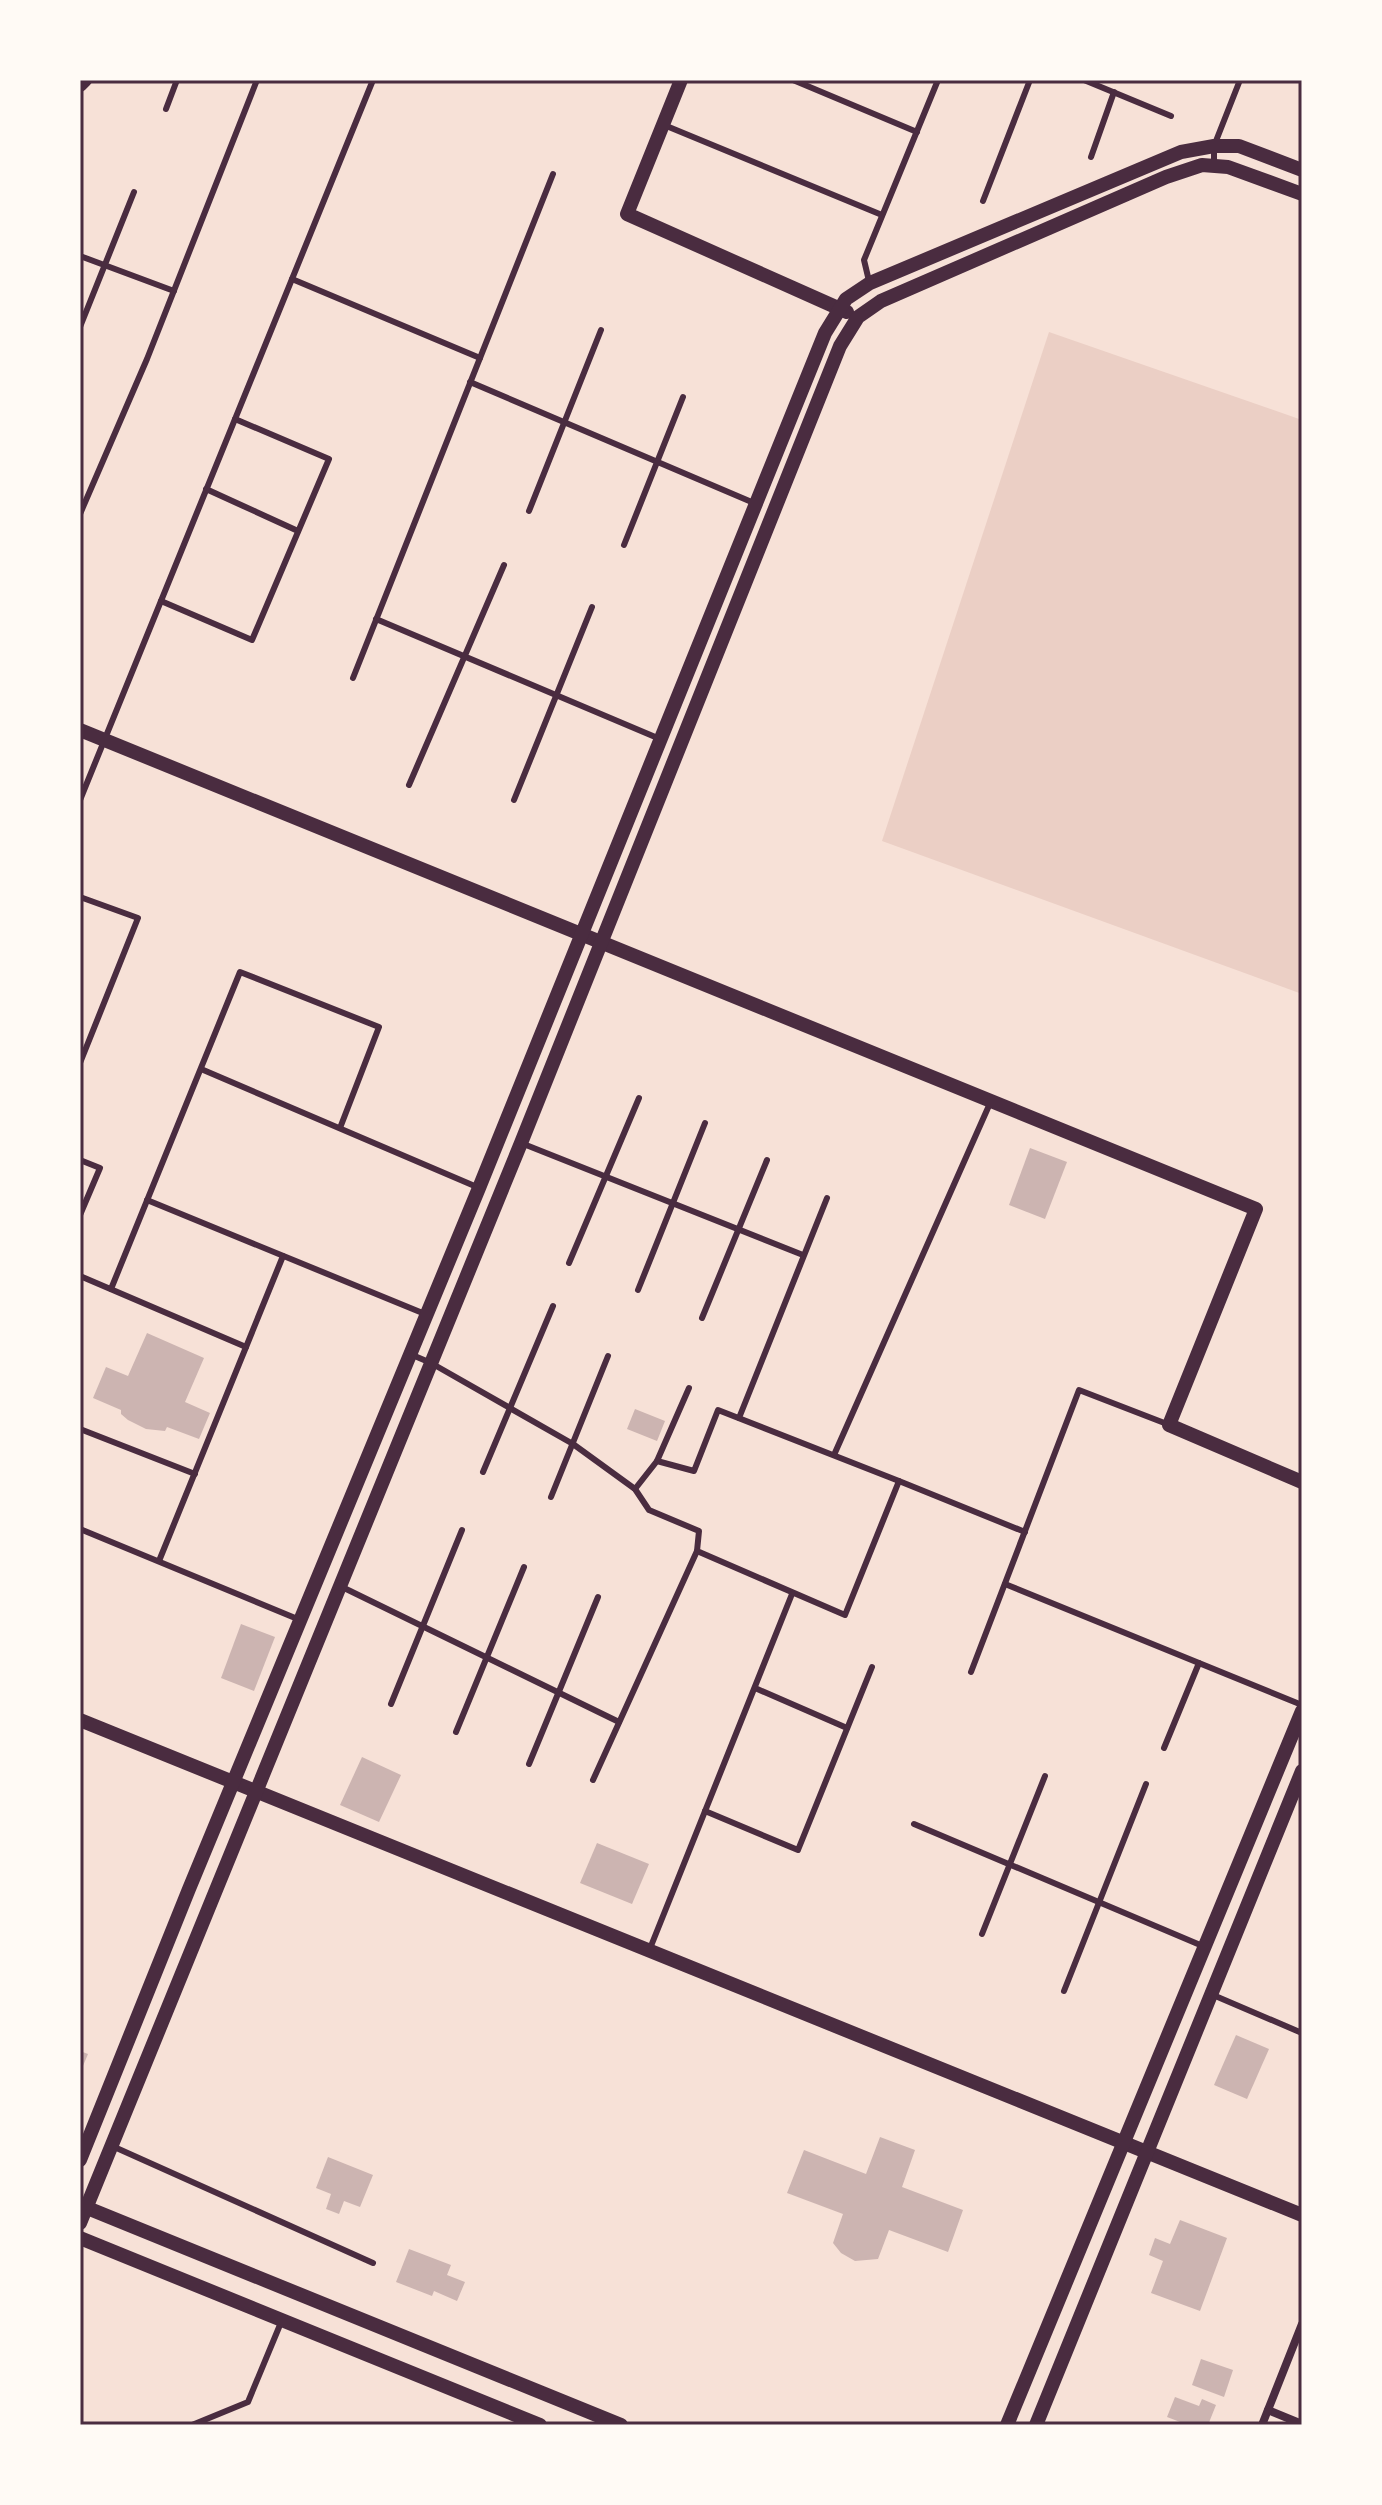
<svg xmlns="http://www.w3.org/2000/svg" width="1382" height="2505" font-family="'Libre Baskerville',serif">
<rect width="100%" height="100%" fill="#f7e1d7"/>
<path fill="#ebcfc5" d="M1049,332l253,88v574l-420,-153z"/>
<g fill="#ccb4b1">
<path d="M1030,1148l37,14 -22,57 -36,-14z"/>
<path d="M147,1333l57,25 -19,44 25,11 -11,26 -32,-12 -2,4 -19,-2 -18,-9 -7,-6v-4l-28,-12 13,-31 22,9z"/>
<path d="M635,1409l30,12 -8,20 -30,-12z"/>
<path d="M241,1624l34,13 -21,54 -33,-13z"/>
<path d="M362,1757l39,18 -22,47 -39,-17z"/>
<path d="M597,1843l52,21 -17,40 -52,-21z"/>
<path d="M1236,2035l33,14 -22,50 -33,-14z"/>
<path d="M80,2051l8,3 -8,19z"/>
<path d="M880,2137l35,13 -13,37 61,23 -15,42 -59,-22 -11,29 -23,2 -14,-8 -8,-10 10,-29 -56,-21 17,-43 62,24z"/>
<path d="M328,2157l45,18 -13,32 -16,-6 -5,13 -13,-5 5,-15 -15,-6z"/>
<path d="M1180,2220l47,18 -27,73 -49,-18 12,-32 -14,-6 6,-17 15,6z"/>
<path d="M409,2249l42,16 -4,10 18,7 -8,19 -23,-10 -2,5 -36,-14z"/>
<path d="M1201,2359l32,11 -9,27 -32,-12z"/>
<path d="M1175,2397l24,9 3,-7 14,6 -8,20h-20l-21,-8z"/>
</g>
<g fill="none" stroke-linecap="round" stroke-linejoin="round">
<g stroke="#4a2c40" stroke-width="6">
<path d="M793,80l124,52"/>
<path d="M1084,80l87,36"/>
<path d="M166,109l11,-29"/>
<path d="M664,125l218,90"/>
<path d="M1091,157l23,-65"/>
<path d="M1214,166v-20l26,-66"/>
<path d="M983,201l47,-121"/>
<path d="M80,256l94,35"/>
<path d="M292,279l188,79"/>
<path d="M869,281l-5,-21 74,-180"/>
<path d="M80,327l54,-135"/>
<path d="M470,382l284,121"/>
<path d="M206,489l92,42"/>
<path d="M529,511l72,-181"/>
<path d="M80,514l67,-155 110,-279"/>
<path d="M624,545l59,-148"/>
<path d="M161,601l91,39 77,-181 -94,-40"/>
<path d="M376,619l284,120"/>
<path d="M353,678l200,-504"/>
<path d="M409,785l95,-220"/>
<path d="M80,800l293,-720"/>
<path d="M514,800l78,-193"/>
<path d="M80,897l58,21 -58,145"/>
<path d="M201,1069l276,118"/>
<path d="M521,1143l282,112"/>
<path d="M80,1160l20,8 -20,47"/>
<path d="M147,1200l278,114"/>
<path d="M569,1263l70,-165"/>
<path d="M80,1276l166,71"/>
<path d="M111,1289l129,-317 139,55 -39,101"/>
<path d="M638,1290l67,-167"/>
<path d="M702,1318l65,-158"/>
<path d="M410,1354l21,9 142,81 62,45 14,21 50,21 -2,20 148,64 54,-134 -181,-71 -24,61 -37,-10"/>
<path d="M739,1418l88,-220"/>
<path d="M80,1429l115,45"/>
<path d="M834,1455l157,-354"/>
<path d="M483,1472l70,-166"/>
<path d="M899,1481l126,51"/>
<path d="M635,1489l22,-28 32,-73"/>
<path d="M551,1497l57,-141"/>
<path d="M80,1529l220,91"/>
<path d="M159,1561l124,-305"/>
<path d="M1005,1584l297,121"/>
<path d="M342,1587l277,135"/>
<path d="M971,1672l108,-282 88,34"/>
<path d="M755,1688l92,40"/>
<path d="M391,1704l71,-174"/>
<path d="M456,1732l68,-165"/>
<path d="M1164,1748l35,-85"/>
<path d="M529,1764l69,-167"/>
<path d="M593,1780l104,-229"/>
<path d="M705,1811l93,39 74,-183"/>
<path d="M914,1824l291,123"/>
<path d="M982,1934l63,-158"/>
<path d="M649,1951l143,-357"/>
<path d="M1064,1991l82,-207"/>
<path d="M1213,1995l89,38"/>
<path d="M112,2146l261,117"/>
<path d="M192,2425l56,-23 34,-82"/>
</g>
<g stroke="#4a2c40" stroke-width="8">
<path d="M1268,2410l34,14"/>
<path d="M1262,2425l40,-101"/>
</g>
<g stroke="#4a2c40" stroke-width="14">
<path d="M681,80l-54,134 220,98"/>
<path d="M80,85l5,-5"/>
<path d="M80,730l1176,479 -87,216 133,57"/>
<path d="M80,1720l1222,495"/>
<path d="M80,2160l109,-271 290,-701 346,-855 21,-34 24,-16 311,-131 33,-6h25l63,24"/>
<path d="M80,2205l541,220"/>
<path d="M80,2223l441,-1080 319,-797 18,-29 23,-16 285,-124 36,-12 26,2 74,27"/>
<path d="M80,2238l460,187"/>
<path d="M1007,2425l295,-714"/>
<path d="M1036,2425l266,-654"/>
</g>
</g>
<rect width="1382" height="2505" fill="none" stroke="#fffaf5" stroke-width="164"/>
<rect x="82" y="82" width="1218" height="2341" fill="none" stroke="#4a2c40" stroke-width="3"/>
</svg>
